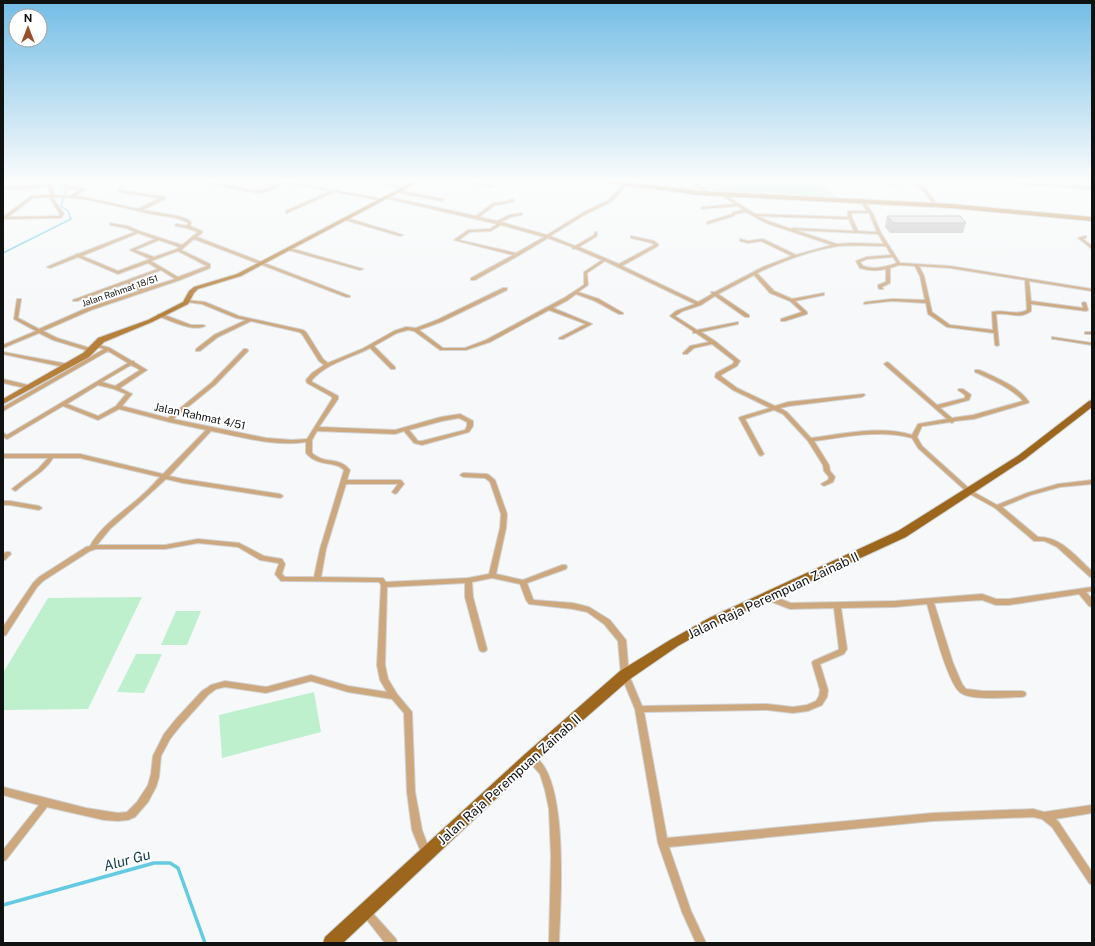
<svg xmlns="http://www.w3.org/2000/svg" width="1095" height="946" font-family="'Public Sans',sans-serif">
<rect width="100%" height="100%" fill="#f6f8f9"/>
<g fill="#bef0ce">
<path d="M699,180h119h-2l21,17 -123,-6z"/>
<path d="M142,597l-54,112 -85,1v-37l45,-75z"/>
<path d="M176,611h25l-14,34h-26z"/>
<path d="M136,654h26l-18,39 -27,-1z"/>
<path d="M314,692l7,40 -99,26 -3,-43z"/>
</g>
<g fill="none" stroke-linecap="round" stroke-linejoin="round">
<path stroke="#64cae2" stroke-width="1.5" d="M3,253l68,-34 -3,-8 -7,-5 5,-14 -6,-6 -1,-6"/>
<path stroke="#64cae2" stroke-width="3.5" d="M3,905l151,-42h16l8,5 27,75"/>
<defs>
<g id="street">
<path d="M46,180h4l4,15 16,1 10,-6c-8,-1 -17,0 -20,-10h4l1,4 4,2 17,3 -11,7 17,3 46,10 22,-11 -40,-6h-1v-2l46,7v2l-23,11 36,6 9,3 4,3 -1,4 12,5v2l-5,4 153,59v1h-4l-152,-58 -13,11 29,14v4l-30,12 -89,30 -48,21 14,7 36,11v2h-4l-36,-11 -14,-7 -36,15v-3l33,-14 -22,-12 3,-20h4v1l-3,18 21,11 48,-21 52,-17 -12,-8 -50,18h-4v-1l85,-31 -10,-6 -30,11 -40,-17 -28,11 -3,-1 28,-12 1,-1h2l57,-22 -9,-4 -16,-3v-2l18,3 11,5 43,14 16,-13 -11,-4 -11,-2 -1,-1 2,-1 10,2 1,-3c-11,-7 -23,-6 -36,-9 -32,-7 -64,-17 -97,-17l-2,1 11,16 -3,4 -58,1v-2l28,-21 20,-1 -3,-9 -12,2 -33,1v-2l33,-1 12,-2zM47,197h2l11,17 -1,2 -51,1 25,-19zM138,233l17,6 -25,11 20,9 -32,12 -36,-15zM159,240l20,7 -2,2 -23,8 -19,-7zM178,251l29,15 -29,11 -27,-16zM161,270l14,9 -32,10 -12,-8z"/>
<path d="M206,180h4l-3,2 51,9 6,-1 17,-8 -10,-2h6l105,19 -2,1 -46,-8 -47,21h-1v-2l45,-20 -46,-8 -19,9 -8,1 -55,-10v-2z"/>
<path d="M369,180h5l32,8 -2,1z"/>
<path d="M438,180h23l33,6 -2,1 -36,-6h-16z"/>
<path d="M690,180h4l15,13v2h-2z"/>
<path d="M906,180h4l16,9 12,17 -1,1h-2l-11,-16z"/>
<path d="M1004,180h5l7,2 76,5v2l-76,-5z"/>
<path d="M625,183l3,1 -17,18 -25,12 -36,22 25,10 19,-11 1,-3h2v4l-18,11 40,17 35,-19 -2,-2 -21,-5v-2l23,5 4,3v2l-36,20 76,36 14,-8 -1,-2h4l48,-25 29,-11 -31,-15 -13,2 -8,-2v-2l8,2 15,-2 33,16 36,-10 -66,-22 -20,-11 -11,2 -1,2 -27,8v-2l25,-8 1,-2 11,-2 -7,-4 -35,3 -1,-1 2,-1 32,-3 -14,-9 -1,-1 2,-1 33,21 93,3v-6h19l-6,-9 3,-1 8,11 9,21 19,30 50,3 142,23v2l-63,-10 2,20 52,7 -1,-5 2,-1 2,1 2,7 -2,1 -55,-7v7c-11,9 -22,1 -35,3l3,31 -2,1 -2,-1 -1,-12 -47,-6 -19,-13 -2,-11 -34,-2 -28,3v-1l2,-1 26,-3 33,1 -5,-24 -5,-10 -16,-1 -9,3v15l-8,4 1,2h-4l-1,-3v-1l8,-3v-13c-9,2 -17,2 -26,-1l-4,-7 11,-4 24,-2 -5,-9c-16,0 -31,-1 -47,0 -28,4 -56,15 -82,27l17,18 18,8 32,-6v2l-29,6 12,11v2l-22,7h-4v-2l21,-7 -12,-11 -20,-8 -16,-18 -36,19 31,21v2h-4l-30,-21 -14,9 -18,6 -8,5 22,14 41,-8v2l-37,8 14,9 25,20 -3,5 -16,9v1l16,12 38,18 13,-4 76,-8 1,1 -3,2 -73,9 -9,2 7,4 24,26c32,-4 71,-13 101,-3l6,-11 29,-5 -62,-54 -1,-1 3,-2 2,1 48,42 28,-7v-3l-7,-5 1,-1h4l7,5 1,1 -2,5 -29,8 12,10 21,-3 50,-14c-11,-13 -33,-22 -48,-29v-2h4l5,2c15,7 35,15 45,30l-1,1 -54,16 -19,2 -3,2 -2,-1 -26,4h-2l-5,11 5,9 50,45 25,14 30,-12 31,-9 34,-4v4l-32,3 -29,8 -29,12 36,30c23,-1 38,20 54,34v6h-2l-33,-30 -8,-4 -5,-2h-10l-39,-33 -27,-15 -50,-45 -6,-10c-30,-9 -68,-1 -98,3l15,24 1,6 5,6 -2,5 -9,4 -3,-2 7,-4 1,-3 -5,-6 -1,-6 -15,-24 -25,-27 -9,-4 -29,9 19,35 -3,2 -2,-1 -20,-37 1,-1 30,-9 -37,-18 -17,-12 -1,-1 1,-4 17,-9 1,-3 -22,-17 -18,4 -7,6h-4v-1l7,-7 19,-4 -13,-9h-3v-2l-23,-15 6,-5 19,-7 -90,-43 -18,12 1,12 -10,7 21,7 24,14v1h-4l-24,-13 -19,-7 -8,6 -15,8 39,16 -29,15h-4v-1l27,-14 -37,-14 -59,32 -24,8h-26l-26,-19 -6,-1 -11,3 -23,13 21,21v2h-4l-21,-21c-19,10 -43,15 -58,32v2l26,14v3l-19,28 76,3 46,-13 19,-3 13,7v5l-4,6 -47,13 -8,-2 -10,-12 -9,3 -78,-3 -5,9v13c13,12 27,3 38,17l-3,10h53l2,1 2,3 -7,9 -2,1 -3,-2 6,-8h-52l-20,65 -5,28 60,1h2l3,4 82,-4 21,-4 11,-46 1,-14 -11,-32 -5,-4 -22,-1 -3,-2 3,-2 24,1 2,1 6,5 12,34 -1,14 -10,46 27,6 39,-15h4l1,2 -1,2 -39,14 6,16 1,1 39,3 16,4 21,13 16,20 3,35 13,31 125,-2 26,3 14,-2 9,-4 3,-5 1,-6 -8,-27 1,-2 25,-11 1,-1 -5,-41 -44,1 -26,-10 -1,-2 1,-2 3,-1 24,9 104,-2 87,-7 14,5h13l83,-12v4l-6,1 6,7v8l-3,-1 -10,-12 -70,11h-13l-14,-5 -48,3 19,60 9,21 4,5 17,2h39l3,1 1,2 -1,2 -3,1c-14,0 -50,4 -61,-4 -13,-8 -29,-72 -34,-89l-32,3 -54,1 6,41 -3,5 -24,10 8,26 -1,7 -5,8 -14,6 -15,2 -26,-3 -123,2 23,126 266,-25 100,-4 11,3 48,-7v8l-37,6 3,2 34,51v13l-3,-2 -37,-56 -10,-8 -9,-2 -100,4 -264,26 22,64 15,32h-10l-14,-31 -24,-69 -23,-134 -14,-34 -3,-34 -14,-17 -17,-12 -14,-3 -44,-5 -3,-4 -6,-16 -28,-6 -20,4 1,15 14,52 -1,2 -3,1 -3,-1 -1,-2 -14,-52v-14l-78,4 -2,78 3,14 9,15 15,18 3,80 7,38 9,24 -2,3 -3,1 -3,-1 -11,-27 -5,-38 -3,-79 -12,-14 -44,-7 -37,-11 -45,12 -41,-6 -9,2 -8,6 -26,29 -12,15 -9,17 -2,21 -3,10 -8,15 -13,15 -7,3 -10,1 -14,-1 -57,-13 -41,53 -3,1v-11l36,-45 -36,-10v-8l83,21 32,5 9,-1 10,-10 11,-17 3,-11 2,-18 11,-22 12,-15 26,-28 9,-6 14,-4 41,6 45,-12 37,11 39,6 -7,-12 -3,-15 4,-80 -2,-3 -96,-1h-2l-6,-7 4,-10 -1,-1 -18,-3 -22,-13 -40,-4 -33,6h-69l-6,2 -47,30 -6,6 -31,48 -3,1v-9l30,-44 6,-6 47,-30 4,-1c10,-18 27,-30 43,-43 10,-8 19,-17 27,-26l-80,-19h-27c-8,14 -24,21 -36,32l-2,1 -3,-2 1,-1 25,-19 10,-11h-45v-4h77l83,20 43,-44 -37,-8 -50,-13 -21,11 -35,-14 -54,32 -2,1 -4,-2v-4l4,2 121,-72 -20,-12 -103,59 -2,1v-4l101,-58 -10,-3v-2h2l14,4 22,13h2v1l13,8 -27,18 12,6 -10,12 46,12 43,-35 33,-34h2l2,1v1l-33,34 -42,34 93,19 26,2 15,-1 25,-40v-2l-25,-14 -1,-3 6,-7 12,-8 -5,-4 -17,-27 -3,-2 -48,-11 -33,16 -18,14h-4v-2l18,-14 32,-15 -10,-2 -34,-14 -16,-2v-2l19,2 34,14 64,14 3,2 17,27 5,4 34,-14 32,-18 12,-4 10,1 21,-8 66,-32h4v2l-66,32 -22,8 24,18h22l21,-8 78,-42 20,-13v-13l18,-12 -26,-11h-3l-1,-2 -24,-9 -30,18 -43,24h-4v-2l42,-23 -59,-15 14,-10 22,-1 7,-5 -112,-26h-1v-2l92,20 17,-13 11,-1 9,-3h1v2l-10,3 -9,1 -16,12 18,4 12,-6 13,-2v2l-11,2 -10,5 46,13 37,-23 25,-12zM851,213h18l8,19 -19,-1 -6,-13zM758,216l91,3 5,12 -61,-3 -2,1 -23,-8zM501,225l43,12 -28,16 -57,-13 11,-8 21,-1zM795,230l83,4 6,10 -31,-1 -16,1zM893,257l4,6c-12,4 -23,7 -34,3l-3,-4 7,-3zM919,266l31,2 75,12 2,30c-11,6 -22,-1 -35,2l1,18 -43,-5 -18,-13 -8,-36zM131,365l9,5 -25,16 -13,-4zM98,385l16,4 12,5 -10,12 -18,10 -31,-12zM459,418l8,4v4l-2,4 -43,11h-4l-9,-11 33,-9zM211,431c31,6 64,16 95,11v11c13,15 29,7 38,17l-24,79 -6,28h-29l-3,-3 3,-10 -3,-5 -18,-3 -25,-13 -41,-4 -33,6h-68l13,-16 33,-29 23,-21 17,4 97,15 2,-1 1,-1 -3,-2 -97,-15 -14,-3z"/>
<path d="M397,190l45,9 2,1 -2,1 -46,-9 -1,-1z"/>
<path d="M345,218h2l56,17 -3,1 -55,-16z"/>
<path d="M1085,236h1v2l-3,1 9,7v3l-14,-11z"/>
<path d="M288,248h2l73,21 -3,1 -72,-20z"/>
<path d="M158,314h4l29,11h12l2,1c-12,6 -34,-5 -47,-10z"/>
<rect x="1085" y="332" width="7" height="2"/>
<path d="M1052,337l40,6v2l-38,-6h-2z"/>
<path d="M3,352l65,12 3,2 -3,2 -65,-14z"/>
<path d="M3,379l29,7 1,1 -3,2 -27,-6z"/>
<path d="M3,501h7l29,5 3,2 -3,2 -29,-5h-7z"/>
<path d="M6,552h4l1,2 -6,6h-2v-6z"/>
<path d="M530,754c41,15 30,152 29,189h-10l2,-87 -2,-47 -4,-19 -5,-16 -14,-16 1,-3z"/>
<path d="M366,907l3,2 27,30 1,4h-12l-22,-28 -2,-3 2,-3z"/>
</g>
<g id="secondary">
<path d="M416,180h6l-181,96 -43,13 -4,4 -6,11 -36,18 -48,20 -15,15 -86,47v-5l80,-46 15,-15 50,-18 35,-18 6,-11 5,-4 43,-13z"/>
<path d="M597,180h12l90,11 252,13 141,13v4l-141,-13 -252,-13 -100,-13z"/>
</g>
<path id="primary" d="M1092,400v7l-67,52 -119,78 -189,87 -39,22 -48,33 -95,83 -192,181h-20l2,-6 200,-183 95,-83 50,-31 39,-22 189,-87 121,-76 70,-54z"/>
</defs>
<use href="#street" stroke="#d1d3d4" stroke-width="2"/>
<use href="#secondary" stroke="#d1d3d4" stroke-width="2"/>
<use href="#primary" stroke="#d1d3d4" stroke-width="2"/>
<use href="#street" fill="#cda77d" fill-rule="evenodd"/>
<use href="#secondary" fill="#b67f3a" fill-rule="evenodd"/>
<use href="#primary" fill="#9c661d" fill-rule="evenodd"/>
</g>
<g fill="#bfbcbc">
<path d="M879,180h31l-1,5 -22,1z"/>
<path d="M887,216l79,7 -3,10h-73l-5,-6z"/>
</g>
<path fill="#dedbdb" stroke="#9b9999" d="M887,216h73l6,7h-73z"/>
<linearGradient id="sky" x2="0" y2="1"><stop stop-color="#73bde6"/><stop offset="0.58" stop-color="#fbfcfc"/><stop offset="1" stop-color="#fbfcfc" stop-opacity="0"/></linearGradient>
<rect width="1095" height="312" fill="url(#sky)"/>
<g text-anchor="middle" stroke-width="3.5" stroke-linejoin="round" paint-order="stroke">
<g font-size="9" fill="#101111" stroke="#fff">
<text transform="translate(120 291) rotate(-19)" y="3">Jalan Rahmat 18/51</text>
</g>
<g font-size="11" fill="#101111" stroke="#fff">
<text transform="translate(200 416) rotate(12)" y="4">Jalan Rahmat 4/51</text>
</g>
<g font-size="13" fill="#101111" stroke="#fff">
<text transform="translate(773 595) rotate(-25)" y="5">Jalan Raja Perempuan Zainab II</text>
<text transform="translate(509 779) rotate(-42)" y="5">Jalan Raja Perempuan Zainab II</text>
</g>
<g font-size="14" font-style="italic" fill="#13414c" stroke="#fff">
<text transform="translate(127 860) rotate(-15)" y="5">Alur Gu</text>
</g>
</g>
<rect width="1095" height="946" fill="none" stroke="#101111" stroke-width="8"/>
<g transform="translate(28 28)"><circle r="19" fill="#ffffff" stroke="#9fa0a0"/>
<path d="M0-3L7 15L0 10L-7 15Z" fill="#97512a"/>
<text y="-6" font-size="11" font-weight="bold" text-anchor="middle" fill="#101111">N</text>
</g>
</svg>
